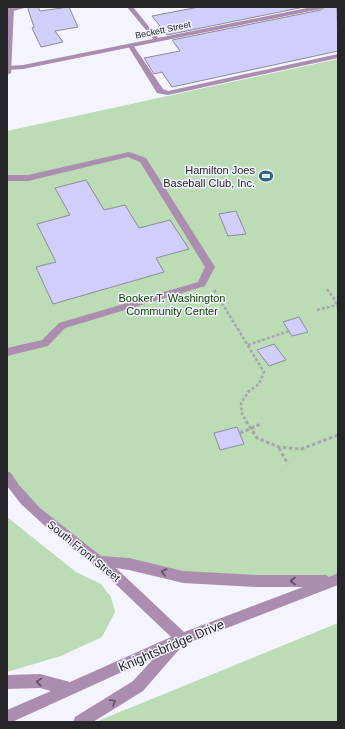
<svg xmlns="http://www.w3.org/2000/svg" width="345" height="729" font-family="Arial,sans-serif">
<rect width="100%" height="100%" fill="#f4f4fe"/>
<g fill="#bbdcb4">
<path d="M338,59v520l-81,2 -157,-20 -45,-32 -48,-53v-345z"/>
<path d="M7,517l69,55 25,12 10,13 4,15 -13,25 -41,19 -54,16z"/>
<path d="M338,623v99h-240l2,-2z"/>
</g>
<g fill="#d0cefa" stroke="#8c8c97">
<path d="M29,7h9l2,4 29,-4 9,20 -23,4 8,11 -22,5 -9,-19 2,-1 -6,-18z"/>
<path d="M199,7h105l-137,28 -15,-19z"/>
<path d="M325,7h12l1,44 -166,36 -10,-15 -8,2 -10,-16 36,-7 -8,-11 149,-30z"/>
<path d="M86,180l18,30 21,-5 14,23 31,-8 19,29 -33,9 8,14 -111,32 -17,-37 20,-5 -19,-38 33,-9 -15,-27z"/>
<path d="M236,211l10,23 -18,2 -9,-22z"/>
<path d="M299,317l9,15 -16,4 -9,-14z"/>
<path d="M274,344l12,16 -17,6 -12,-16z"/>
<path d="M237,427l7,17 -24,6 -6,-17z"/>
</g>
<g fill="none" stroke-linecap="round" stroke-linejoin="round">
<g stroke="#a5a5ad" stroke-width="2.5" stroke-dasharray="3 2" stroke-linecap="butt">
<path d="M327,289l8,11 3,8"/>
<path d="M214,290l50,82 -5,12 -10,7 -8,12 1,11 5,8"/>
<path d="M317,310l20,-5"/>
<path d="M248,345l41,-14"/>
</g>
<g stroke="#a5a5ad" stroke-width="3" stroke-dasharray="3.5 2.5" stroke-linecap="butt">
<path d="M246,421l11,17 22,9 22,2 37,-14"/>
<path d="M240,433l21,-9"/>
<path d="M279,448l9,16"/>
</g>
<g fill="#ab8db0" fill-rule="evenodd">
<path d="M15,7h13l-18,5 -3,-2 1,-1z"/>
<path d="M127,7h6l26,32v2h-4z"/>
<path d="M129,45h4l30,44 5,2 170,-37v4l-170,37 -11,-2 -29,-47z"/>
<path d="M129,152l17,6 69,109 -10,19 -140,42 -17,18 -41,10v-8l35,-8 17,-17 139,-41 7,-15 -65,-105 -12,-5 -100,24h-21v-6h21z"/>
</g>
<path fill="#ab8db0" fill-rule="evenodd" d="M312,7h12l-3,2 -298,60 -16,1 1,-4 15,-1z"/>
<g fill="#ab8db0" fill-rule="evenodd">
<path d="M8,7h6l-3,66 -4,2z"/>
<path d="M7,471l4,2 8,12 21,23 61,48 28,2 54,13 74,4h69l3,2 9,-4v12l-155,60 -40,46 -50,31h-20l2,-5 58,-36 22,-24 -143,65h-5v-12l44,-19 -11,-3 -33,1v-14l33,-1 30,8 101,-45 -66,-63 -60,-48 -24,-22 -14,-18zM116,568l13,2 54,13 74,4h46l-119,45z"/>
</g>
</g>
<defs><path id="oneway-chevron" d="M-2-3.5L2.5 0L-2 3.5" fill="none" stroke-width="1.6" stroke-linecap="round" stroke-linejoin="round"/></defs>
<g stroke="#5b4f60">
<use href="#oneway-chevron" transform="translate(164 572) rotate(-166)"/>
<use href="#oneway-chevron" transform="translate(293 581) rotate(-180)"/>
<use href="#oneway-chevron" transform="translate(39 682) rotate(-175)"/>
<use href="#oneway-chevron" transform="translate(113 702) rotate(-31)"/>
</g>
<defs>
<symbol id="stadium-bare" viewBox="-9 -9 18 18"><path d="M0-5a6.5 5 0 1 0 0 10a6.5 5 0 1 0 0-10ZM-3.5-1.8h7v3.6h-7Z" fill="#2d6980" stroke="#f4f4fe" stroke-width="2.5" paint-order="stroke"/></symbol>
</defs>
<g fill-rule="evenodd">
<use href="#stadium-bare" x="256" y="166" width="20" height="20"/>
</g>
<g text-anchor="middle" stroke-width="3" stroke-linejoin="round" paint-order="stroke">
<g font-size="9" fill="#26262a" stroke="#f4f4fe">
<text transform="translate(163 30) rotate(-12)" y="3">Beckett Street</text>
</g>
<g font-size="11" fill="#26262a" stroke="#f4f4fe" text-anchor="end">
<text x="255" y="174">Hamilton Joes<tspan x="255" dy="13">Baseball Club, Inc.</tspan></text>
</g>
<g font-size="11" fill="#104303" stroke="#f4f4fe">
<text x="172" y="302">Booker T. Washington<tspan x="172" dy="13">Community Center</tspan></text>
</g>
<g font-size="11" fill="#26262a" stroke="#f4f4fe">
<text transform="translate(84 551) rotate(39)" y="4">South Front Street</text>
</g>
<g font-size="13" fill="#26262a" stroke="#f4f4fe">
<text transform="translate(171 645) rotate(-23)" y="5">Knightsbridge Drive</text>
</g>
</g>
<rect width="345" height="729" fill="none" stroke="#26262a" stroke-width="16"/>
</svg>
